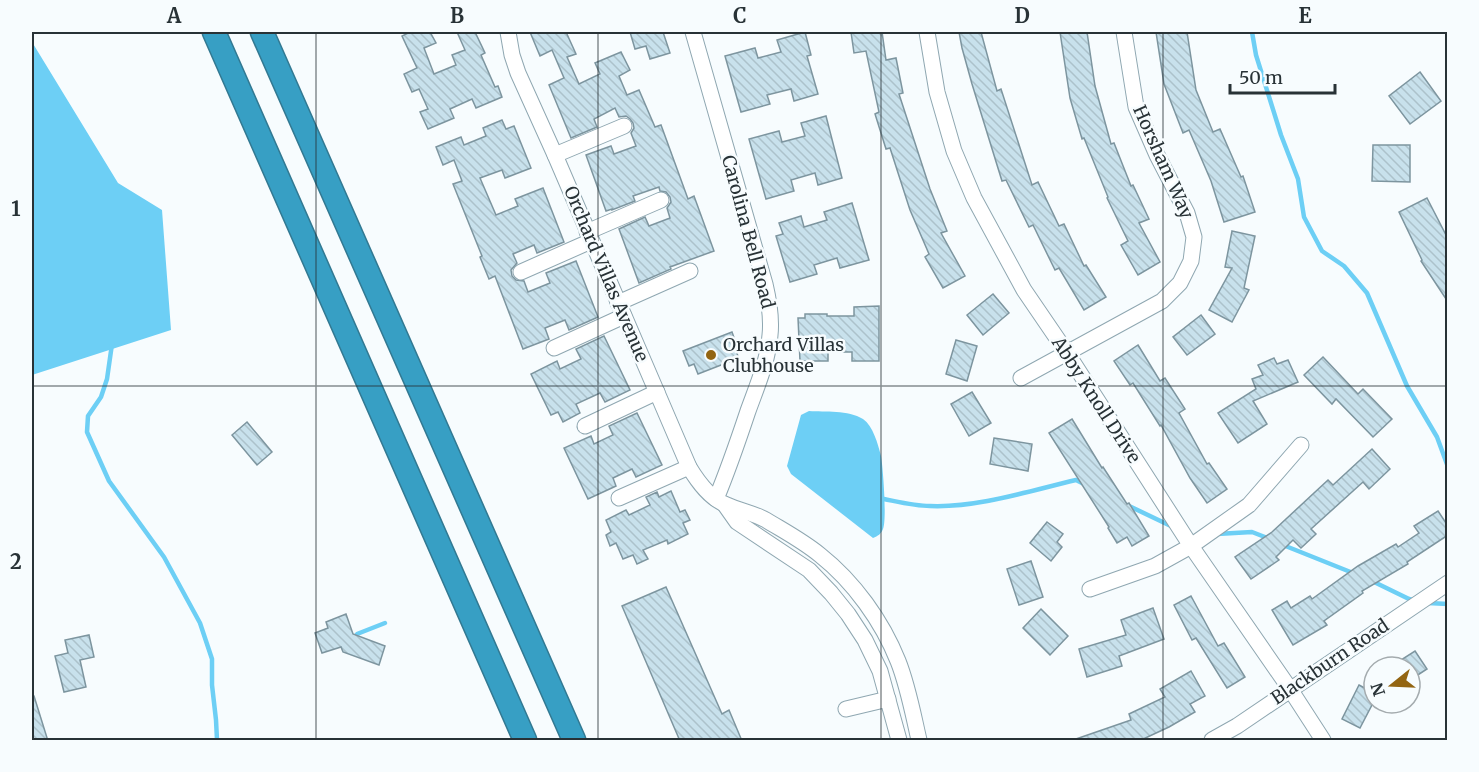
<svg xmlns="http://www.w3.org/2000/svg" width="1479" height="772" font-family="Merriweather,serif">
<defs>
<pattern id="building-back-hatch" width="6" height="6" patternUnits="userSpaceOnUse" patternTransform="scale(1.5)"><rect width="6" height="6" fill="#c8e1ec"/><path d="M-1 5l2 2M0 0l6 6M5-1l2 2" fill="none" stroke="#acc2cb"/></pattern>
</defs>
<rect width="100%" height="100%" fill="#f7fcfe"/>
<g fill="#6dcff5">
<path d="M32,42l86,141 44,27 9,120 -139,45z"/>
<path d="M809,411c16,1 39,-1 54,8 10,7 15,25 18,37 2,12 6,63 2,73 -2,5 -5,7 -10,9l-82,-64 -4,-8 14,-51z"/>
</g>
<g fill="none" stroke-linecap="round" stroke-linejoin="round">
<g stroke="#6dcff5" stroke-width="4.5">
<path d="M1252,32l4,23 25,80 17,44 6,38 18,34 22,15 23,27 40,93 30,51 11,30"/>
<path d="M112,344l-5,35 -6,18 -13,19 -1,16 22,49 55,76 36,66 12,36v26l4,35 1,20"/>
<path d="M884,499c15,3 31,7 46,7 47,2 99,-15 146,-26l8,4"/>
<path d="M1127,505l46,22"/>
<path d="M1217,534l35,-2 18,7"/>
<path d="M1283,545l70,28"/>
<path d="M1372,581l37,18 8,2"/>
<path d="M1428,603l20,1"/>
<path d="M357,634l28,-11"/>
</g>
</g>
<g fill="url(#building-back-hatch)" stroke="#7d959f" stroke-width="1.5">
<path d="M410,32h20l6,11 -12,5 10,26 22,-9 -4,-10 13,-5 -8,-18h18l10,21 -4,2 14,32 3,-1 4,11 -26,11 -4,-9 -22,10 4,9 -26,11 -8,-17 8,-3 -9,-20 -7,3 -8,-18 13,-6 -15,-32z"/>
<path d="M530,32h36l10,22 -9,3 12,27 21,-10 -5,-11 26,-11 9,18 -11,6 8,19 12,-5 16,37 6,-2 27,74 6,-3 20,55 -44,16 1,2 -32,14 -20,-54 26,-12 4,9 21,-8 -3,-10 4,-6 -1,-5 -4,-5 -6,-1 -1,-4 -26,9 2,5 -23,9v-1l-6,2 -20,-56 25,-9 3,8 22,-8 -5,-13 3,-5 -1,-5 -3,-4 -4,-3 -7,1 -4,-9 -21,11 3,8 -26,11 -22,-53 15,-7 -12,-28 -12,6z"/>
<path d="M630,32h33l7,21 -20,6 -4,-13 -11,3z"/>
<path d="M805,32l6,23 -4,1 11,38 -24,7 -3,-12 -24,6 3,9 -29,8 -16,-56 30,-8 3,10 23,-6 -4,-12z"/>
<path d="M851,32h31l4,28 10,-2 7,35 -4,1 31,95 17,42 -6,2 24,43 -22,12 -18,-31 4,-3 -19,-44 -20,-62 -4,1 -11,-35 4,-2 -13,-61 -12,2z"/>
<path d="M959,32h22l16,59 4,-2 31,96 6,-3 21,44 5,-2 20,42 2,-1 20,32 -22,13 -25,-42 -4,2 -22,-45 -4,2 -23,-47 -4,1 -30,-97 -10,-36z"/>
<path d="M1060,32h27l8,54 16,58 3,-1 17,43 2,-1 16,34 -10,4 21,39 -22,13 -17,-30 7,-4 -21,-43 1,-1 -24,-59 -2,1 -12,-41z"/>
<path d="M1156,32h31l9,58 17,42 7,-3 21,48 2,-1 12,36 -31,10 -13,-41 -22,-51 -6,3 -19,-49z"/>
<path d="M1420,72l21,29 -31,23 -21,-28z"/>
<path d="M826,116l16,62 -24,7 -3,-12 -24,7 3,11 -28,8 -17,-60 30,-8 3,11 23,-6 -4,-13z"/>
<path d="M502,120l4,9 8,-3 17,42 -26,10 -3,-8 -22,8 16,37 22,-9 -3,-7 28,-11 21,54 -27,11 -3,-8 -21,9 4,9 -6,7 1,6 4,4 8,1 4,11 22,-9 -4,-10 30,-12 22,56 -29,13 -4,-10 -20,8 4,11 -26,10 -28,-73 -6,3 -9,-22 2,-1 -29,-72 9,-3 -8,-21 -11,5 -7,-18 25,-10 3,8 22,-9 -3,-8z"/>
<path d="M1373,145h37v37l-38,-1z"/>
<path d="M1427,198l21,41v63l-27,-41 1,-1 -23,-48z"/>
<path d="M852,203l17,57 -29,8 -3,-10 -23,7 3,9 -27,8 -14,-46 7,-2 -4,-11 22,-7 3,11 23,-7 -3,-8z"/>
<path d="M1232,231l23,5 -11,52 5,2 -17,32 -23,-12 23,-42 -7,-1z"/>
<path d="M993,294l16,19 -26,22 -16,-20z"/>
<path d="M879,306v55h-27v-9h-24v9h-28l-2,-43h7v-4h22v2h27v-9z"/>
<path d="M1201,315l14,19 -28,21 -14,-18z"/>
<path d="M732,332l5,14 -3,1 5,11 -41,16 -4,-10 -5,2 -6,-15z"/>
<path d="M604,336l26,54 -25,12 -5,-9 -24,11 4,9 -17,9 -5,-10 -7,3 -20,-41 26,-13 3,8 21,-10 -5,-10z"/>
<path d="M956,340l21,6 -10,35 -21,-7z"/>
<path d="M1138,345l22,36 5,-3 20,31 -6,4 28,51 2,-1 18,26 -20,14 -17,-25 -29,-53 -1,1 -27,-43 -3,2 -16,-24z"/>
<path d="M1323,357l35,37 5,-5 29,30 -19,18 -37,-38 -4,5 -28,-29z"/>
<path d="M1274,358l3,6 11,-4 10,22 -45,19 14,23 -29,19 -20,-30 38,-24 -4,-10 11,-4 -5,-10z"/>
<path d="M972,392l19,31 -22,13 -18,-32z"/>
<path d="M637,413l25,52 -26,12 -4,-8 -19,9 3,8 -28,13 -24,-51 27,-12 3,8 19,-9 -4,-9z"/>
<path d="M1072,419l30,49 1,-1 24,37 2,-1 20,33 -17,10 -5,-9 -10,6 -9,-15 1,-1 -60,-94z"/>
<path d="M247,422l25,30 -15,13 -25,-30z"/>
<path d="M994,438l38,6 -4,27 -38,-7z"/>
<path d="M1372,449l18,20 -21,20 -6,-7 -52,47 5,5 -15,14 -8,-8 -17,17 3,3 -28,19 -16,-22 37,-25 56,-52 5,5z"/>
<path d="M671,491l9,21 5,-2 5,10 -7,3 5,11 -20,10 -1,-4 -24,10 5,9 -11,5 -4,-9 -10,4 -7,-16 -6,3 -4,-11 5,-3 -5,-12 20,-10 3,5 21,-10 -4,-8 11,-5 2,5z"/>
<path d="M1438,511l10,15v9l-41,27 1,2 -46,27 1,2 -39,28 3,4 -34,20 -21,-35 15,-9 4,7 19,-12 2,3 46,-33 38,-22 2,3 21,-14 -5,-7z"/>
<path d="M1047,522l16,12 -6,8 5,5 -11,14 -21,-18z"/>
<path d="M1031,561l12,36 -24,8 -12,-36z"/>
<path d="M666,587l56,127 7,-4 13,31h-62l-58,-135z"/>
<path d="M1191,596l27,50 6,-3 21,34 -18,11 -31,-50 -4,2 -18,-35z"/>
<path d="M1153,608l11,31 -45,17 3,10 -35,11 -8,-28 47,-14 -5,-15z"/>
<path d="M1041,609l27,27 -18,19 -27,-27z"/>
<path d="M346,614l7,20 32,12 -6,19 -36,-13 -2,-5 -19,6 -7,-20 13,-5 -2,-6z"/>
<path d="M89,635l5,22 -14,3 6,27 -22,5 -9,-36 13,-3 -3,-13z"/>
<path d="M1415,651l12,18 -17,11v-13h-20z"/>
<path d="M1191,671l14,25 -15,8 5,8 -26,15 -30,14h-62l-1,-2 55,-19 -2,-6 36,-17 -5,-8z"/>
<path d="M1359,685l15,8v8l-14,27 -18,-9z"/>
<path d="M32,696h2l14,45h-16z"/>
</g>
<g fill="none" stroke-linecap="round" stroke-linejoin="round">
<defs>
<g id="minor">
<path d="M508,32l4,23 6,18 37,82 134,312c9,15 21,32 38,38 13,6 27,8 39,15 18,11 37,21 54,35 34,27 62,66 78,106 10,25 15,53 21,79"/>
<path d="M693,32l72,252c4,17 7,33 5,51 -2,26 -13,51 -22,76 -10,30 -20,59 -32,88"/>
<path d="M927,32l10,60 17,59 20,47 50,92 43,63 124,193 99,143 33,51"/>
<path d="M555,155l69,-29"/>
<path d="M587,232l74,-32"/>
<path d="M521,272l70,-31"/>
<path d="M618,303l72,-32"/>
<path d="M554,348l70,-32"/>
<path d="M1021,378l141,-77 18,-18 11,-22 3,-24 -7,-24 -30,-58 -21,-48 -12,-75"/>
<path d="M585,426l72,-34"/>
<path d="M619,498l70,-31"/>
<path d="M725,505l12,17 72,48 22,23 17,21 17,26 15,31 19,69"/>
<path d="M1090,589l65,-23 36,-20 58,-41 52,-60"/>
<path d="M846,709l42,-10"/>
<path d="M1212,740l25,-14 211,-143"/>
</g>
<g id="highway">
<path d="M214,32l311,708"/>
<path d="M262,32l312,708"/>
</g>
</defs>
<use href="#minor" stroke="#8fa7b1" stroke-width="17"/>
<use href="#highway" stroke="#327992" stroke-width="25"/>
<use href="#minor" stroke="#fff" stroke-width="15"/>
<use href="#highway" stroke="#379fc4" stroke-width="22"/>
</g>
<path fill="none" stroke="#283236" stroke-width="1.5" stroke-opacity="0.55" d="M316,32v708M598,32v708M881,32v708M1163,32v708M32,386h1416"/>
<circle fill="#936512" stroke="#f7fcfe" stroke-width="2" cx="711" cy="355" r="6"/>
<g text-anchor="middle" stroke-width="5" stroke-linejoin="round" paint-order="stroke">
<g font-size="18" fill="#283236" stroke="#f7fcfe">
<text transform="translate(1163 162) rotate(66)" y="6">Horsham Way</text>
<text transform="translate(748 232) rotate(75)" y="6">Carolina Bell Road</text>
<text transform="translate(606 274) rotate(67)" y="6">Orchard Villas Avenue</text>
<text transform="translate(1096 400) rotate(57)" y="6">Abby Knoll Drive</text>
<text transform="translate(1330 662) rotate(-34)" y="6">Blackburn Road</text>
</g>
<g font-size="18" fill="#283236" stroke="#f7fcfe" text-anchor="start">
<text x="723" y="351">Orchard Villas<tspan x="723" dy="21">Clubhouse</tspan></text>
</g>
</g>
<rect width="1479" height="772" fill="none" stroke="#f7fcfe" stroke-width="66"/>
<g transform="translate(1392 685) rotate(252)"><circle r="28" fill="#f7fcfe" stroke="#a4abae" stroke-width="1.5"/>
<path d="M0-4.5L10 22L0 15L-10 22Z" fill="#936512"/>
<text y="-9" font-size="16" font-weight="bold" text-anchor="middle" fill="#283236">N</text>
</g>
<path d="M1230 84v9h105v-9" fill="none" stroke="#283236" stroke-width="3"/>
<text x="1239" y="84" font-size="18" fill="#283236" stroke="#f7fcfe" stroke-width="4.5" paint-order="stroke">50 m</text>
<rect x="33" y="33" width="1413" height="706" fill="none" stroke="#283236" stroke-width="2"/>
<g font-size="20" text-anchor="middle" font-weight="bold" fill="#283236">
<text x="174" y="23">A</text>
<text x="457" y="23">B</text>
<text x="740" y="23">C</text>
<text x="1022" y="23">D</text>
<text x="1305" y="23">E</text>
<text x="16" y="216">1</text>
<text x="16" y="569">2</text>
</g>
</svg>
